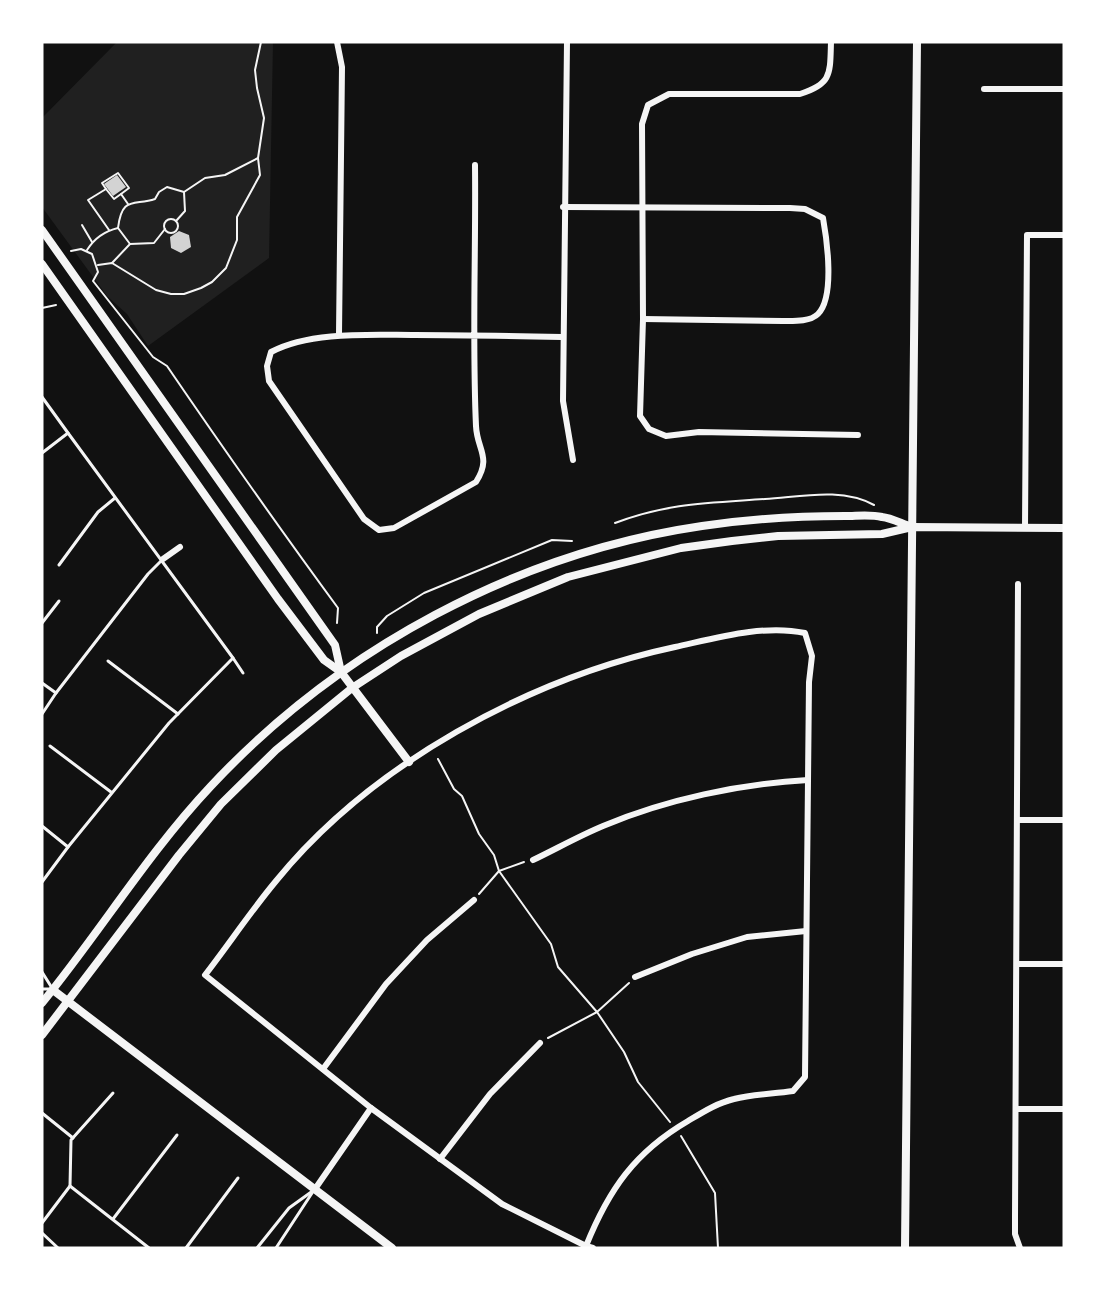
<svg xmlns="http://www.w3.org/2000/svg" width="1106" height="1290" font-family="Inter,sans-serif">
<rect width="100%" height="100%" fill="#111"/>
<path fill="#202020" d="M117,42h156l-4,216 -121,88 -21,-32 -20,-18 -65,-89v-89z"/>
<g fill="#d3d3d3">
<path d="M117,175l9,12 -13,9 -9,-12z"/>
<path d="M179,231l10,4 2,12 -10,6 -10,-5 -1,-11z"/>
</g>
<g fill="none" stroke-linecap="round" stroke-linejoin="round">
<g stroke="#f5f5f5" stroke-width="2">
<path d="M106,189l-4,-6 16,-10 11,15 -8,6"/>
<path d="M184,192l21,-14 20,-3 33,-17"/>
<circle cx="171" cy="226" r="7"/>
<path d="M176,221l9,-10 -1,-19"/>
<path d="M82,225l10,17"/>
<path d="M118,228l12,16"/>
<path d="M109,230l-21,-30 18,-11 8,10 7,-5 7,10"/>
<path d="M87,250c7,-11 18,-19 31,-22 4,-32 15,-22 37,-29l4,-7 8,-5 17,5"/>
<path d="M71,251l10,-2 11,5 6,18 -5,9 60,76 14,9c56,82 113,163 171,242l-1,15"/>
<path d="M112,263l18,-19 24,-1 11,-14"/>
<path d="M98,265l14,-2 44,27 15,4h13l17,-6 11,-6 14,-14 11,-28v-23l23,-42 -2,-17 6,-40 -7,-30 -2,-18 6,-28"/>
<path d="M42,308l14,-3"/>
<path d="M615,523c53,-20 94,-20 150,-24 35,-2 76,-12 109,6"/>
<path d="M377,633v-6l10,-11 37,-23 128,-53 20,1"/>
<path d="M438,759l16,30 8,7 17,38 15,21 5,16 52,73 7,23 39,45 27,40 14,30 32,40"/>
<path d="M479,894l20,-23 25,-9"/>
<path d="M548,1038l49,-26 32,-29"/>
<path d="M681,1136l34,57 3,55"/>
</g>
<g stroke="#f5f5f5" stroke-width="3">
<path d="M42,397l26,36"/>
<path d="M42,453l26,-20 165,225 -64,65 -101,124 -26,-21"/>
<path d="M59,565l39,-53 17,-14"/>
<path d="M42,623l17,-22"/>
<path d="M233,658l10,15"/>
<path d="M108,661l70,53"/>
<path d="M42,683l14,10 92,-119 15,-15"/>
<path d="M42,714l14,-21"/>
<path d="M50,746l61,46"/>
<path d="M42,882l26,-35"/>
<path d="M42,972l10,16"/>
<path d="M42,989h9"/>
<path d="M113,1093l-42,47 -1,46 79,62"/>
<path d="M42,1113l31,25"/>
<path d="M113,1219l64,-84"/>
<path d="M42,1223l28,-37"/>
<path d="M42,1233l16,15"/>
<path d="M186,1248l52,-70"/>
<path d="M257,1248l32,-40 25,-18"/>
<path d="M276,1248l38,-58"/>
</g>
<g stroke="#f5f5f5" stroke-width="6">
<path d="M337,42l5,25 -3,267"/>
<path d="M567,42l-4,359 10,59"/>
<path d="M831,42c-1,32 1,42 -31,52h-131l-21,11 -6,19 1,195 -3,97 9,13 17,7 33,-4 159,3"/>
<path d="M984,89h80"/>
<path d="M475,165c1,87 -3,174 1,261 1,24 16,31 0,56l-82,46 -15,2 -15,-11 -95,-138 -2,-15 4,-14c39,-21 100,-17 144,-17 49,0 98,1 147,2"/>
<path d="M563,207l227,1 15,1 18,9c4,22 12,79 -5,96 -8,8 -25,7 -35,7l-140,-2"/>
<path d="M1025,528l2,-293h37"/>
<path d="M163,559l17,-12"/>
<path d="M1018,584l-3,633v17l5,14"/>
<path d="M1017,820h47"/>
<path d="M533,860c23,-11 46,-24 70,-34 64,-27 137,-42 205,-46"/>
<path d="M1017,964h47"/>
<path d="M635,977l57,-23 55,-17 59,-6"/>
<path d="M323,1069l63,-85 41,-44 47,-40"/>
<path d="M1016,1109h48"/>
<path d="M440,1159l50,-65 50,-51"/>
<path d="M315,1189l56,-81"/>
<path d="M586,1246c23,-57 49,-94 102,-125 15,-9 29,-18 46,-22 19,-5 39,-5 59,-8l12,-14 4,-395 3,-26 -7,-23c-41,-9 -89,5 -130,14 -145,31 -304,117 -399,234 -25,30 -47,63 -71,94l166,133 131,96 84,42 7,2"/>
</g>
<g stroke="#f5f5f5" stroke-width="8">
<path d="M42,230l293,415 6,27"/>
<path d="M42,264l236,335 46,61 17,12 68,90"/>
<path d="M53,990l339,258"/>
</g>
<g stroke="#f5f5f5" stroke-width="8">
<path d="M42,1003c58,-71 106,-150 169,-217 128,-137 306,-233 491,-260 48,-7 95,-10 143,-10 12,0 25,-2 37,1 10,1 20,7 30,10"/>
<path d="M42,1035l137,-180 42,-51 55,-54 76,-62 49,-32 78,-42 89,-37 113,-29 51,-7 46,-5 104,-2 30,-7 152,1"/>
<path d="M905,1248l12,-1206"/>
</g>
</g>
<rect width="1106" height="1290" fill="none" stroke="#ffffff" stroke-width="87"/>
</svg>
